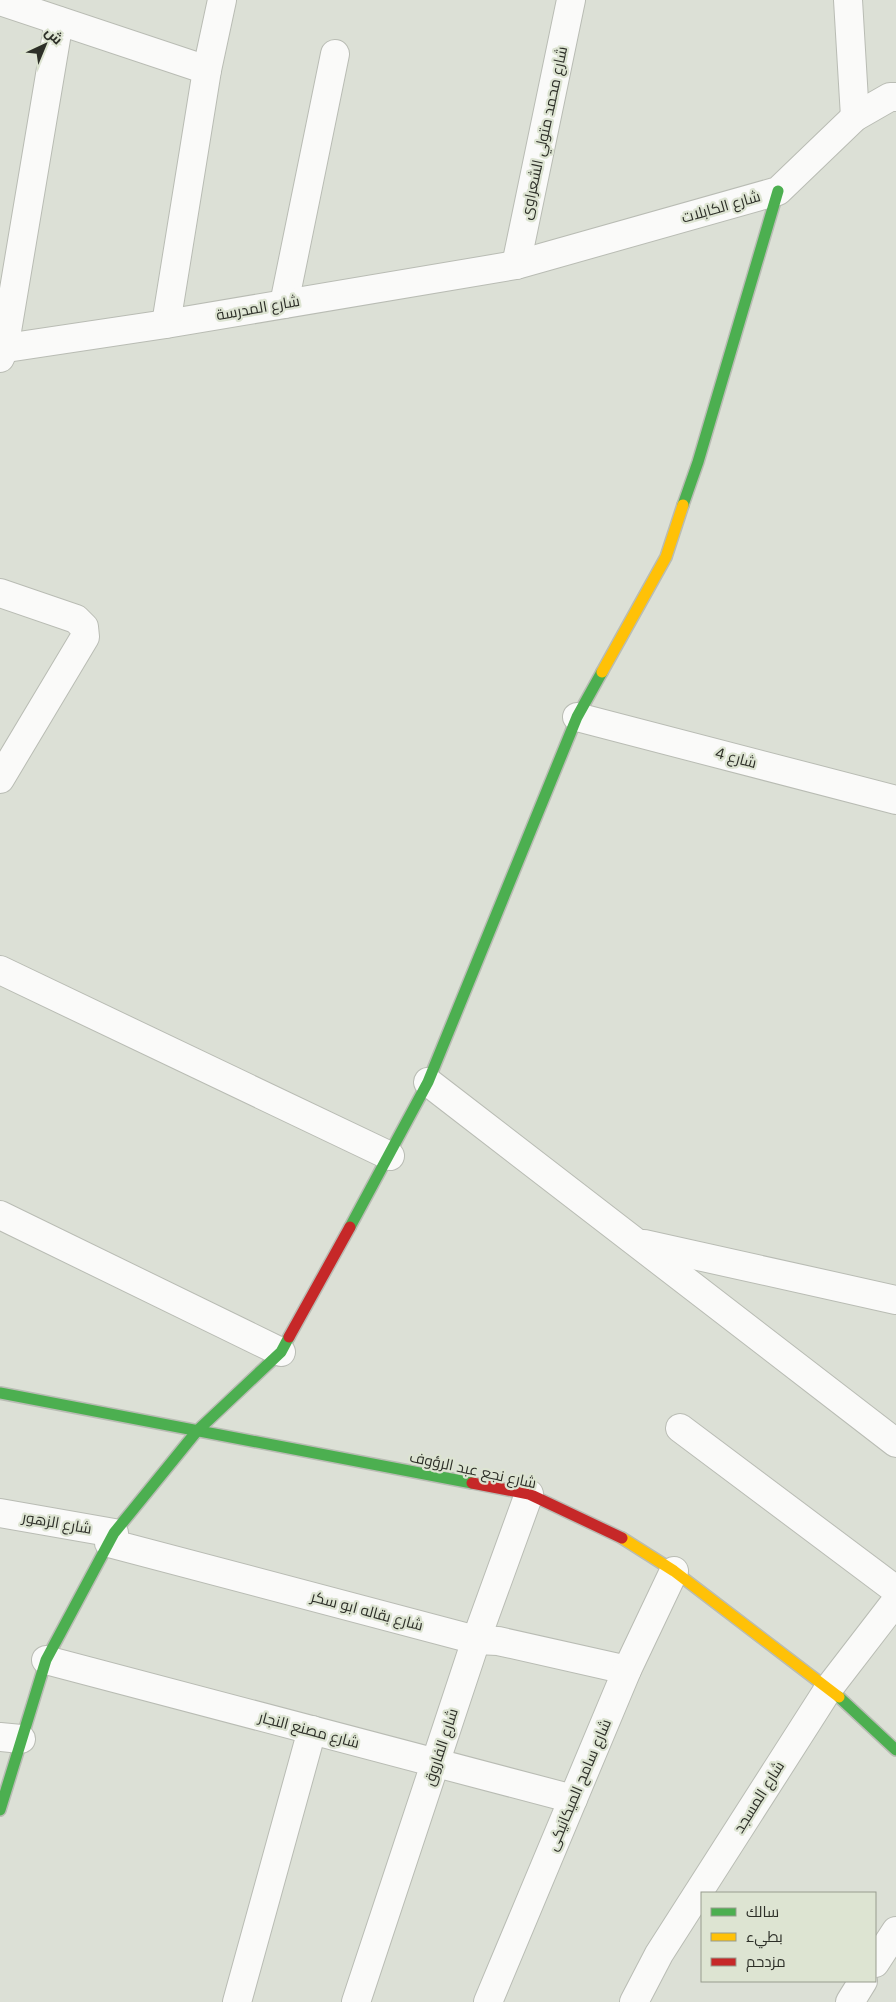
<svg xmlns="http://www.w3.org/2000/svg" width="896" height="2002" font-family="'DM Sans',Cairo,sans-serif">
<rect width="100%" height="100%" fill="#dce0d6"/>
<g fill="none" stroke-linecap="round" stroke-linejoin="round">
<defs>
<g id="street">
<path d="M848,0l7,117"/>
<path d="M0,1l207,69"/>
<path d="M516,265l55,-265"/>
<path d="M284,304l51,-250"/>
<path d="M166,324l41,-254 15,-70"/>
<path d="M0,349l166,-25 350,-59 262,-74 77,-74 35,-20h6"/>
<path d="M0,358l4,-9 55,-328"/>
<path d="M0,593l76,26 8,8 1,10 -85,142"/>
<path d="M577,717l319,83"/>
<path d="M0,970l390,186"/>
<path d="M428,1082l468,361"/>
<path d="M0,1215l281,137"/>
<path d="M644,1244l252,56"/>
<path d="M680,1428l216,162"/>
<path d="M0,1513l114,20"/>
<path d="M109,1543l367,97 22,1 129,29"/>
<path d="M46,1660l527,139"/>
<path d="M0,1737l21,2"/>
<path d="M875,1963l21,-32"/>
<path d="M237,2002l75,-272"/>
<path d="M356,2002l120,-362 53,-146"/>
<path d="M488,2002l139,-332 47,-99"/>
<path d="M634,2002l25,-48 170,-266 67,-87"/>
<path d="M850,2002l13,-21"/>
</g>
<g id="fast">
<path d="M683,505l15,-43 80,-271"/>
<path d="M350,1227l78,-145 149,-365 25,-45"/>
<path d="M0,1393l472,90"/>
<path d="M839,1697l57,53"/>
<path d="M0,1810l46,-150 68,-127 83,-102 84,-79 8,-15"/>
</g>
<g id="slow">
<path d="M602,672l64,-115 17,-52"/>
<path d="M622,1538l52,33 165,126"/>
</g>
<g id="jam">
<path d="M289,1337l61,-110"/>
<path d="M472,1483l57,11 93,44"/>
</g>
</defs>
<use href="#street" stroke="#b9bcb4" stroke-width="30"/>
<use href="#fast" stroke="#b9bcb4" stroke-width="14"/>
<use href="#slow" stroke="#b9bcb4" stroke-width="14"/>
<use href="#jam" stroke="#b9bcb4" stroke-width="14"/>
<use href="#street" stroke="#fafaf9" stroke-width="28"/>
<use href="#fast" stroke="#4caf50" stroke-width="11"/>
<use href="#slow" stroke="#ffc107" stroke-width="11"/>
<use href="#jam" stroke="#c62828" stroke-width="11"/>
</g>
<g text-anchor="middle" stroke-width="4.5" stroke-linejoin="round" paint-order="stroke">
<g font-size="15" fill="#2d2f28" stroke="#dde4d2">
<text transform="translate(544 133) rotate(-78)" y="5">شارع محمد متولي الشعراوى</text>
<text transform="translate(721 207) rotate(-16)" y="5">شارع الكابلات</text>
<text transform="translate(258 308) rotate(-10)" y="5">شارع المدرسة</text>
<text transform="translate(736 758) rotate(15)" y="5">شارع 4</text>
<text transform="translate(473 1470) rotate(12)" y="5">شارع نجع عبد الرؤوف</text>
<text transform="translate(57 1523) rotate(10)" y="5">شارع الزهور</text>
<text transform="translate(367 1611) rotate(15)" y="5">شارع بقاله ابو سكر</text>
<text transform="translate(309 1730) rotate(15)" y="5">شارع مصنع النجار</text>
<text transform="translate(441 1747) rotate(-72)" y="5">شارع الفاروق</text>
<text transform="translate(579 1785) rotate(-67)" y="5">شارع سامح الميكانيكى</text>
<text transform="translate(759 1797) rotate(-58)" y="5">شارع المسجد</text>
</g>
</g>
<rect x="701" y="1892" width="175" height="90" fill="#dde4d2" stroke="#979c8e"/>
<rect x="711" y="1908" width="25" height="8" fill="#4caf50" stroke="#979c8e"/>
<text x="746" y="1917" font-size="15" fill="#2d2f28">سالك</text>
<rect x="711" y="1933" width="25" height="8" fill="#ffc107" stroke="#979c8e"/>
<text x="746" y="1942" font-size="15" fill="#2d2f28">بطيء</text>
<rect x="711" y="1958" width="25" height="8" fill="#c62828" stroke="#979c8e"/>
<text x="746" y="1967" font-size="15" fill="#2d2f28">مزدحم</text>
<g transform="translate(45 45) rotate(44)" stroke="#dde4d2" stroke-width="4" paint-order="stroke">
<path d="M0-4L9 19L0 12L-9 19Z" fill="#2d2f28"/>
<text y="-8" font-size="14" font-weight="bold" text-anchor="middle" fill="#2d2f28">ش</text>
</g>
</svg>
